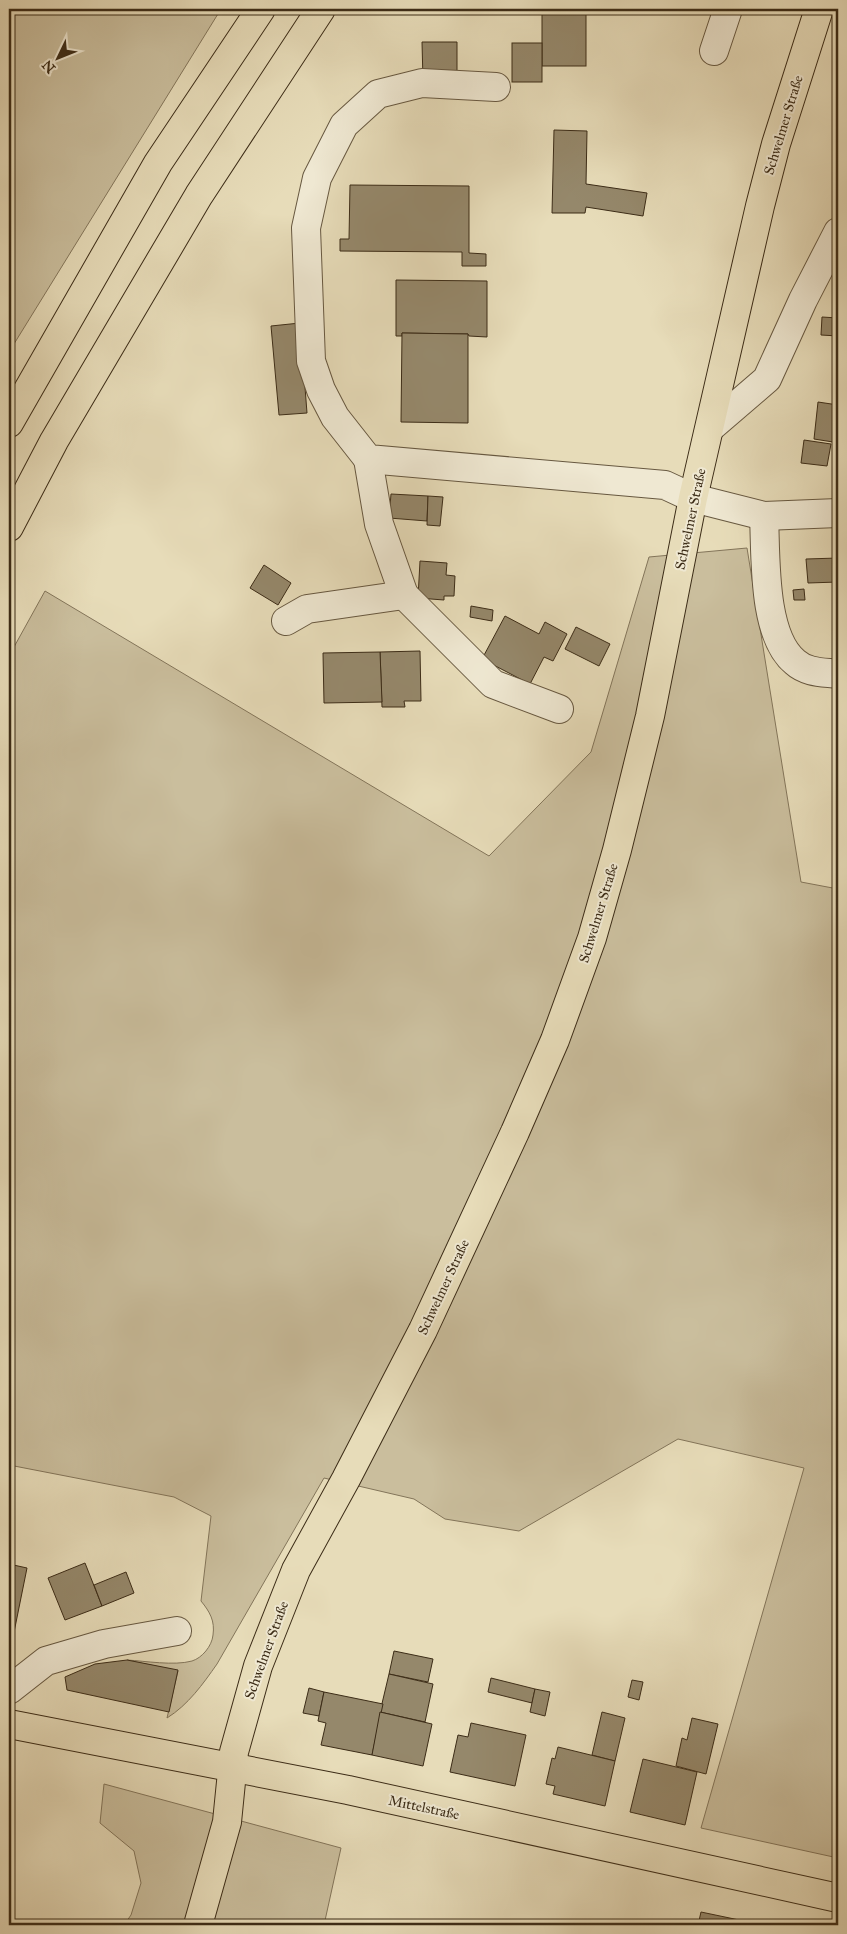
<svg xmlns="http://www.w3.org/2000/svg" width="847" height="1934" font-family="'IM FELL Great Primer',serif">
<rect width="100%" height="100%" fill="#e7dcb9"/>
<filter id="stains"><feTurbulence type="fractalNoise" baseFrequency=".004" numOctaves="4"/><feColorMatrix values="0 0 0 0 .2 0 0 0 0 .09 0 0 0 0 .02 0 0 0 .5 -.17"/></filter>
<radialGradient id="worn" r=".72"><stop offset=".6" stop-color="#630" stop-opacity="0"/><stop offset="1" stop-color="#630" stop-opacity=".3"/></radialGradient>
<g fill="#cabe9d" stroke="#83755a">
<path d="M9,9h212l-212,343z"/>
<path d="M747,548l54,334 37,7v969l-137,-30 103,-360 -126,-29 -159,92 -74,-12 -31,-20 -90,-21 -107,186c-14,20 -29,41 -50,54l11,-47 -51,-11c18,1 47,6 65,1 10,-3 20,-15 21,-26 2,-14 -3,-23 -12,-34l10,-85 -37,-19 -165,-32v-809l36,-65 444,265 102,-104 58,-195z"/>
<path d="M104,1784l237,64 -17,77h-200l7,-10 10,-32 -7,-32 -34,-28z"/>
</g>
<g fill="#95886b" stroke="#3c2c17">
<rect x="542" y="9" width="44" height="57"/>
<path d="M626,9h13l-1,5 -13,-2z"/>
<path d="M422,42h35v38l-34,1z"/>
<rect x="512" y="43" width="30" height="39"/>
<path d="M554,130l33,1 -1,53 61,9 -4,23 -57,-9 -1,6h-33z"/>
<path d="M350,185l119,1v67l17,1v12h-24v-14l-122,-1v-12h9z"/>
<path d="M396,280l91,1v56l-18,-1 -1,-2 -66,-1v3h-6z"/>
<path d="M822,317l16,1v18l-17,-1z"/>
<path d="M300,323l7,90 -28,2 -8,-89z"/>
<path d="M402,333l66,1v89l-67,-1z"/>
<path d="M818,402l20,3 -5,37 -19,-3z"/>
<path d="M804,440l27,4 -4,22 -26,-3z"/>
<path d="M391,494l37,2 -1,25 -38,-3z"/>
<path d="M428,496l15,1 -3,29 -13,-1z"/>
<path d="M838,558v24l-30,1 -2,-24z"/>
<path d="M420,561l27,2 -1,12 9,1 -1,20h-10v4l-26,-2z"/>
<path d="M264,565l27,18 -13,22 -28,-17z"/>
<path d="M804,589l1,11h-11l-1,-10z"/>
<path d="M471,606l22,4 -1,11 -22,-4z"/>
<path d="M505,616l34,18 6,-12 22,12 -14,27 -9,-4 -14,27 -48,-25z"/>
<path d="M576,627l34,17 -11,22 -34,-17z"/>
<path d="M420,651l1,50h-17l1,6h-23l-2,-55z"/>
<path d="M380,652l2,50 -58,1 -1,-50z"/>
<path d="M85,1563l17,43 -37,14 -17,-42z"/>
<path d="M9,1564l18,4 -18,89z"/>
<path d="M126,1572l8,21 -32,13 -8,-21z"/>
<path d="M394,1651l39,8 -5,23 -39,-8z"/>
<path d="M127,1660l51,10 -9,42 -102,-22 -2,-13 30,-13z"/>
<path d="M389,1674l44,10 -8,38 -45,-10z"/>
<path d="M491,1678l44,11 -3,14 -44,-11z"/>
<path d="M632,1680l11,2 -4,18 -11,-3z"/>
<path d="M309,1688l15,4 -5,24 -16,-3z"/>
<path d="M535,1689l15,3 -5,24 -15,-4z"/>
<path d="M324,1692l59,12 -11,51 -51,-10 5,-22 -8,-2z"/>
<path d="M380,1712l52,12 -9,42 -51,-11z"/>
<path d="M602,1712l23,6 -10,43 -23,-6z"/>
<path d="M692,1718l26,6 -12,50 -30,-8 6,-28 5,2z"/>
<path d="M471,1723l55,12 -11,51 -65,-14 8,-37 10,2z"/>
<path d="M558,1747l57,14 -10,45 -52,-12 2,-8 -9,-2 6,-26 3,1z"/>
<path d="M643,1759l54,13 -12,53 -55,-13z"/>
<path d="M701,1912l62,13h-65z"/>
</g>
<g fill="none" stroke-linecap="round" stroke-linejoin="round">
<defs>
<g id="minor">
<path d="M714,51l14,-42"/>
<path d="M496,87l-74,-4 -44,11 -34,31 -27,53 -11,50 5,133 10,29 14,27 33,42 297,26 28,13 71,18 74,-3"/>
<path d="M710,428l57,-49 36,-79 35,-68"/>
<path d="M764,516c2,39 -2,119 31,146 12,11 28,10 43,12"/>
<path d="M404,595l89,89 66,25"/>
<path d="M286,621l21,-12 97,-14 -25,-71 -11,-65"/>
<path d="M9,1690l37,-29 58,-17 73,-13"/>
</g>
<g id="major">
<path d="M9,1724l339,66 490,108"/>
<path d="M198,1925l29,-103 7,-70 24,-86 38,-96 50,-91 77,-149 92,-198 40,-92 37,-102 25,-88 33,-134 43,-218 67,-292 16,-62 43,-135"/>
</g>
<g id="highway">
<path d="M9,423l149,-260 103,-154"/>
<path d="M9,527l45,-86 145,-246 122,-186"/>
</g>
</defs>
<use href="#minor" stroke="#675840" stroke-width="30"/>
<use href="#major" stroke="#3c2c17" stroke-width="30"/>
<use href="#highway" stroke="#3c2c17" stroke-width="30"/>
<use href="#minor" stroke="#efe8d2" stroke-width="28"/>
<use href="#major" stroke="#e7dcb9" stroke-width="28"/>
<use href="#highway" stroke="#e7dcb9" stroke-width="28"/>
</g>
<g text-anchor="middle" stroke-width="4" stroke-linejoin="round" paint-order="stroke">
<g font-size="14" fill="#3c2c17" stroke="#efe8d2">
<text transform="translate(783 125) rotate(-73)" y="5">Schwelmer Straße</text>
<text transform="translate(690 519) rotate(-78)" y="5">Schwelmer Straße</text>
<text transform="translate(598 913) rotate(-73)" y="5">Schwelmer Straße</text>
<text transform="translate(443 1287) rotate(-65)" y="5">Schwelmer Straße</text>
<text transform="translate(266 1650) rotate(-70)" y="5">Schwelmer Straße</text>
<text transform="translate(424 1807) rotate(12)" y="5">Mittelstraße</text>
</g>
</g>
<rect width="847" height="1934" fill="none" stroke="#e7dcb9" stroke-width="30"/>
<rect x="10" y="10" width="827" height="1914" fill="none" stroke="#3c2c17" stroke-width="2.5"/>
<rect x="15" y="15" width="817" height="1904" fill="none" stroke="#3c2c17"/>
<g transform="translate(58 58) rotate(227)" stroke="#efe8d2" stroke-width="4" paint-order="stroke">
<path d="M0-4L9 19L0 12L-9 19Z" fill="#3c2c17"/>
<text y="-8" font-size="14" font-weight="bold" text-anchor="middle" fill="#3c2c17">N</text>
</g>
<rect width="100%" height="100%" filter="url(#stains)"/>
<rect width="100%" height="100%" fill="url(#worn)"/>
</svg>
